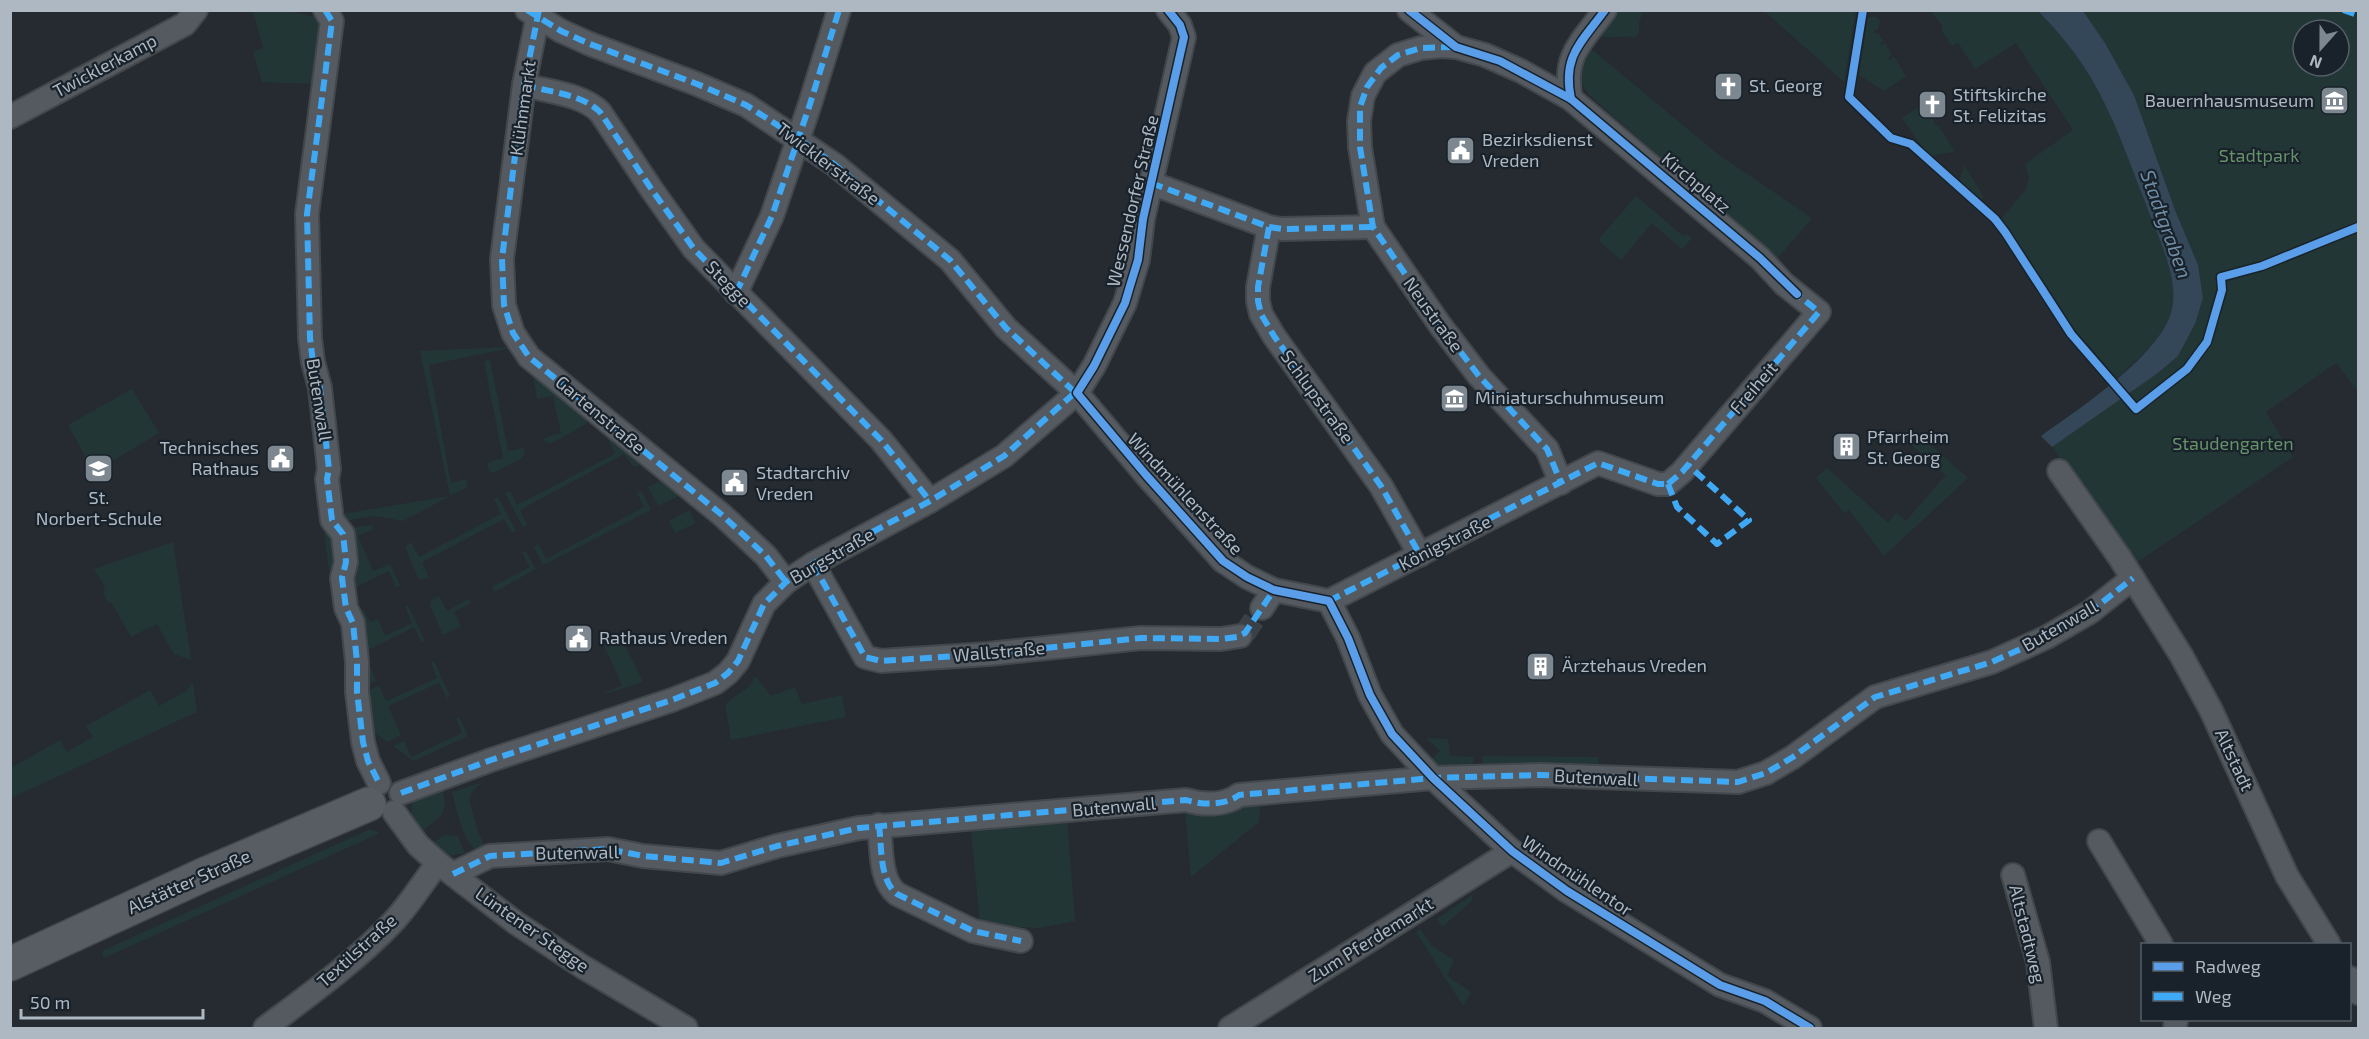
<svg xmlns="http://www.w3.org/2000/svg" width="2369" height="1039" font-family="'Exo 2',sans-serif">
<rect width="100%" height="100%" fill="#252b30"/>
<g fill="#233636" fill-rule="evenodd">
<path d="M253,11h35l33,7 -6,66 -53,-2 -9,-30 10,-4z"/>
<path d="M1619,11h24l-4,12v10l-4,4c-13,-2 -23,2 -36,-1z"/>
<path d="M1764,11h92l-12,71 -73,-65z"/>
<path d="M1931,11h107c20,20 40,43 53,67 24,42 41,89 58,134 11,28 28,61 24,91 -4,33 -34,54 -56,75l-42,-48 -74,-111 25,-30 3,-11 -4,-14 48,-34 -57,-87 -41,26 -17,-26 -6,3 -10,-15v-6z"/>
<path d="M2083,11h275v380l-22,-28 -70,49 27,45 -160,108 -81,-118 106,-74 20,-17 17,-32 8,-26 -5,-33 -23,-55 -41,-115 -29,-52zM2303,30h36v36h-36z"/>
<path d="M1868,17h8l4,3 -2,10h-4v3h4l6,8 -4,3 2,1 3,-2 7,12 -4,3 2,2 4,-3 12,19 -22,15 -25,-16z"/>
<path d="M1589,47l130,108 93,63 -35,41 -189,-165c-11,-19 -12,-29 1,-47z"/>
<path d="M1919,107l3,5 5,-4 9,18 2,-1 17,27 -26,4 -27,-38z"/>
<path d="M1964,165l20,32 -5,3 -20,-17z"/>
<path d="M1636,196l47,40 3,-2 6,4 -10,11 -30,-26 -31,37 -23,-20z"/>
<path d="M509,347l1,1 -81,17 22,118 16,-4v8l-64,34 -29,-5 -31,5 -1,-7 108,-18 -30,-145z"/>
<path d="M490,360l18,91 16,-3v7l-3,4 -28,14 -4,-3 -2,-7 16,-5 -19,-97z"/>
<path d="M533,373l54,45 -1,6 -34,19 -7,-1 -1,-4 17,-5 -8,-37 -16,3z"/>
<path d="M132,389l27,44 -65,39 -26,-47z"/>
<path d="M1910,427l58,51 -84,78 -35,-46 -5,3 -28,-35 11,-10 61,55 8,-10 10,8 40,-46 -45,-39z"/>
<path d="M608,439h5l27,22 -1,4 -5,2 -10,-13 -104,56 7,15 -4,2 -18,-34 5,-2 7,14 98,-51z"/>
<path d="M660,481l5,1 15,13 -22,11 -10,-19z"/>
<path d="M641,490l10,20 -108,55 -9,-18 4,-3 8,15 98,-52 -7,-14z"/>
<path d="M498,497l18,34 -4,2 -8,-14 -82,43 7,15 -7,3 -4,-2 -13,-31 6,-5 8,15 82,-43 -7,-15z"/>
<path d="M689,510l7,13 -21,10 -6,-12z"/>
<path d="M372,525l2,4 -16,7 15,35 17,-7 10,21 -4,2 -7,-16 -35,17 6,14 -5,3 -3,-28 4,-6 -6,-43z"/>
<path d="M324,529l8,4 6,28 -9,10z"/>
<path d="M173,542l18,118 -17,-6 -17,-30 -26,13 -19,-34 -4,-1 -5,-10 2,-5 -11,-18z"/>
<path d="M526,551l10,18 -42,23 -2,-5 38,-20 -8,-14z"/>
<path d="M439,596l8,15 22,-12 2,4 -17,9 7,14 -18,9 -13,-30 2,-5z"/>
<path d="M408,605l17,36 -3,1 -8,-15 -50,25 12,29 -10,4 -10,-74 7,-2 7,13 8,-3 7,17 27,-13 -7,-16z"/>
<path d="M619,633l24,49 -38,12 -1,-1 18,-8 -20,-44z"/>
<path d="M434,661l16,35 -3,2 -8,-15 -51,23 13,29 -14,7 -15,-11 -5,-40 12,-5 7,15 51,-23 -6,-16z"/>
<path d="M755,676l16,20 24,-9 7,17 40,-9 4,22 -115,23 -6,-36 25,-18z"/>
<path d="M193,682l4,30 -186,86v-30l49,-28 7,12 26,-15 -7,-11 64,-36 9,16 27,-15z"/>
<path d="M459,717l9,19 -54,25 -21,-15 11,-5 7,16 51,-24 -6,-15z"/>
<path d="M1426,738l22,1 2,17 23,1v12l-30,3 -13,-11 10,-10z"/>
<path d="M1482,756l116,1v9l-115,3z"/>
<path d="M483,782l-9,7 -5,10 9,33 8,16 -9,2c-14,-7 -21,-43 -25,-58z"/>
<path d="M442,787c7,25 1,28 -18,43l-13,-14 1,-15z"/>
<path d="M1260,800l-1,22 -68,55 -6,-65 66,-7z"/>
<path d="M1067,819l8,102 -35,7 -60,-3 -9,-97z"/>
<path d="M370,829l10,4 -276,125 -2,-7z"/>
<path d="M445,835l13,1 7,17 -17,3 -14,-14z"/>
<path d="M1472,895v6l-30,26 -5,-8z"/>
<path d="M1420,929l12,17 22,14 -7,16 24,16 -8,14 -47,-74z"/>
</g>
<path fill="#334758" d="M2038,11h45l22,32 29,52 41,115 23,55 5,33 -8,26 -17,32 -20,17 -106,74 -11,-11c37,-26 114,-78 129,-120 4,-11 4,-24 2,-36 -4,-24 -16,-49 -25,-73 -17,-43 -32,-88 -56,-129 -14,-24 -33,-47 -53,-67z"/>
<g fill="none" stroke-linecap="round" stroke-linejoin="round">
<path stroke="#394046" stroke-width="22" stroke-dasharray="22 11" stroke-linecap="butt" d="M1240,636l5,-3 17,-25"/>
<defs>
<g id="street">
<path d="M325,10l7,11 -25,193 3,124 3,24 7,26 9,81 -2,10 5,41 11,14 3,28 -4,16 4,30 7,15 4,39v30l6,50 5,19 11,22"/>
<path d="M527,10l34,21 29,13 107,40 49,21 89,60 115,95 56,68 71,65 69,82 77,86 24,16 27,13 55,11"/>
<path d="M539,10l-15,75 -22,174 2,46 9,28 16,24 193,158 44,41 20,26"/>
<path d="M1409,10l47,37"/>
<path d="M524,85c25,7 58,9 76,27l52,78 42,59 187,191 49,61"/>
<path d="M1571,99c-9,-43 10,-56 34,-89"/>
<path d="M10,117l175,-93 11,-14"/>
<path d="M1151,183l118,44 13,2 91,-2"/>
<path d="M1269,227l-11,60v14l3,13 13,22 107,150 39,69"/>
<path d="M736,293l36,-77 38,-112 29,-94"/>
<path d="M2059,471l61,87 61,97 30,55 76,166 42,68"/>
<path d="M813,564l52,93 16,4 107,-7 153,-16 80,1 19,-3"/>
<path d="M1329,601l269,-138 60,21h10l14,-12 137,-160 -35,-28 -24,-26 -189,-159 -50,-28 -36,-16 -29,-8 -15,-1 -20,2 -23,7 -23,18 -12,23 -4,25 1,26 13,80 67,98 39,51 68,73 14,34"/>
<path d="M1329,601l19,37 22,57 22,39 41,44 79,73 55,40 153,94 45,16 45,27"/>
<path d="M1262,608l12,-18"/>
<path d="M401,793l90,-33 181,-60 43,-17 13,-10 10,-12 26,-57 22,-22 27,-18 117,-63 74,-45 73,-63 17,-27 31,-63 5,-17 8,-26 5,-41 41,-182 -4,-12 -12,-15"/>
<path d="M394,812l24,33 20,18 78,60 67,44 103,61"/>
<path d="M879,825c3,22 0,55 18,69l76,37 48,10"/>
<path d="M2099,841l62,103"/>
<path d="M453,874l37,-18 118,-7 35,7 78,7 56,-17 82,-18 327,-28c16,5 39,6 53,-5l194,-17 107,-3 198,7 28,-9 27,-16 82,-60 117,-35 55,-25 43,-25 43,-34"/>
<path d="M2013,875l25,87 8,66"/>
<path d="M2350,978l8,15"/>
<path d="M265,1028c44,-33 90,-66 128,-106 17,-18 30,-40 45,-59"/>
<path d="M1230,1028l282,-177"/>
<path d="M2175,1028l1,-8"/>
</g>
<path id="secondary" d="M10,964l193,-89 166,-71"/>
</defs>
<use href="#street" stroke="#42474b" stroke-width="26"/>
<use href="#secondary" stroke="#42474b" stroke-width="36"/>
<use href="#street" stroke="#545a5f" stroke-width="22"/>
<use href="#secondary" stroke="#585d63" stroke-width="33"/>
<g stroke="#3fa9f5" stroke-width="6" stroke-dasharray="12 6" stroke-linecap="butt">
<path d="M325,10l7,11 -25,193 3,124 3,24 7,26 9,81 -2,10 5,41 11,14 3,28 -4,16 4,30 7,15 4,39v30l6,50 5,19 11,22"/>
<path d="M527,10l34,21 29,13 107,40 49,21 53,34 36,26 115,95 56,68 74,69"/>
<path d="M539,10l-15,75 -22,174 2,46 9,28 16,24 193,158 44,41 20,26"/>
<path d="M2343,10l15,5"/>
<path d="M1453,47l-32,1 -23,7 -17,13 -14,19 -7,20v40l13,80 67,98 39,51 68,73 14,34"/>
<path d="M524,85c25,7 58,9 76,27l52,78 42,59 187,191 49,61"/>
<path d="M1151,183l118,44 13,2 91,-2"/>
<path d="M1269,227l-11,60v14l3,13 13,22 107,150 39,69"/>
<path d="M736,293l36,-77 38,-112 29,-94"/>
<path d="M1668,484l14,-12 137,-160 -26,-21"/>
<path d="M1668,484l9,23 40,37 32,-24 -61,-55"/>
<path d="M813,564l52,93 16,4 107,-7 153,-16 80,1 16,-2 8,-4 29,-43"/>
<path d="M1329,601l269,-138 60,21h10"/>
<path d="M401,793l90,-33 181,-60 43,-17 13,-10 10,-12 26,-57 22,-22 27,-18 117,-63 74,-45 76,-68"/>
<path d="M879,825c3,22 0,55 18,69l76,37 48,10"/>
<path d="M453,874l37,-18 118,-7 35,7 78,7 56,-17 82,-18 327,-28c16,5 39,6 53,-5l194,-17 107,-3 198,7 28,-9 27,-16 82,-60 117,-35 55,-25 43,-25 43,-34"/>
</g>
<defs>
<g id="cycleway">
<path d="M1168,10l12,15 4,12 -41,182 -5,41 -8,26 -5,17 -31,63 -17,27 69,82 77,86 24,16 27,13 55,11 19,37 22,57 22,39 41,44 79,73 55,40 153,94 45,16 45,27"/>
<path d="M1409,10l47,37 44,14 71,38 189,159 37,36"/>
<path d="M1863,10l-14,87 42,41 20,6 84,75 10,13 66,102 65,75 51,-40 20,-27 15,-52 -1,-13 41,-11 96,-39"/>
<path d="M1571,99c-9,-43 10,-56 34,-89"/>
</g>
</defs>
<use href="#cycleway" stroke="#19222a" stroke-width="11"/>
<use href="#cycleway" stroke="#5a9eea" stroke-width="8"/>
</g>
<defs>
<symbol id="church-square" viewBox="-11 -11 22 22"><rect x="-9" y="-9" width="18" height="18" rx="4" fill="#7d8790" stroke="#19222a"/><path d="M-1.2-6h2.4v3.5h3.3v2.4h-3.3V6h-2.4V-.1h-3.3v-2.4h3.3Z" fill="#fff"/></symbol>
<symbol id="museum-square" viewBox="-11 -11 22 22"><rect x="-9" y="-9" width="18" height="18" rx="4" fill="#7d8790" stroke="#19222a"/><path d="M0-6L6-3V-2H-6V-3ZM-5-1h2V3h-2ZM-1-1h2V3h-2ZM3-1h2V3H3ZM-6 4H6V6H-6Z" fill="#fff"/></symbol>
<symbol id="civic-square" viewBox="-11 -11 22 22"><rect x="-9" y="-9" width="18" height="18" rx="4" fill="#7d8790" stroke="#19222a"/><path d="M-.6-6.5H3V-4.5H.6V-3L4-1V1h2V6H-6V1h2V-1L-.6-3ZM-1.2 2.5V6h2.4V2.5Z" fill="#fff"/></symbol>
<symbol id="building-square" viewBox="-11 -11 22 22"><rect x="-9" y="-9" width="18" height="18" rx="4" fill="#7d8790" stroke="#19222a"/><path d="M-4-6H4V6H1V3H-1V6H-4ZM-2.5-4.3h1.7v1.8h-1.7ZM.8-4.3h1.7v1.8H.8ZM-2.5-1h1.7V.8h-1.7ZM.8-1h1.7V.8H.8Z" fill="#fff"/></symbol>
<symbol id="school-square" viewBox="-11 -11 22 22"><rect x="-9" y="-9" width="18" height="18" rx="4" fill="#7d8790" stroke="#19222a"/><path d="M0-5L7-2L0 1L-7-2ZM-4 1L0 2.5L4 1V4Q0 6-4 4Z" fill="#fff"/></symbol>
</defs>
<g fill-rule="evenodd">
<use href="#church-square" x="1712" y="70" width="33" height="33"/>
<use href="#museum-square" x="2318" y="84" width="33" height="33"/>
<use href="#church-square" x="1916" y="88" width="33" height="33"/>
<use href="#civic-square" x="1444" y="134" width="33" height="33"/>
<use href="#museum-square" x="1438" y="382" width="33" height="33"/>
<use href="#building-square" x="1830" y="430" width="33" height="33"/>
<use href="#civic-square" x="264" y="442" width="33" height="33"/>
<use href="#school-square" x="82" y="452" width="33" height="33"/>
<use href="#civic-square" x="718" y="466" width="33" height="33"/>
<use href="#civic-square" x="562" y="622" width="33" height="33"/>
<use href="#building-square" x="1524" y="650" width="33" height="33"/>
</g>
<g text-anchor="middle" stroke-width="4.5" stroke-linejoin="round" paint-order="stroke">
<g font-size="18" fill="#adb8c3" stroke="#19222a">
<text transform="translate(105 66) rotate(-28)" y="6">Twicklerkamp</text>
<text transform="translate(523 108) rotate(-82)" y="6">Klühnmarkt</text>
<text transform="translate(828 164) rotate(37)" y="6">Twicklerstraße</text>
<text transform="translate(1696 183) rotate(40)" y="6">Kirchplatz</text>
<text transform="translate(1133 201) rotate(-77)" y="6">Wessendorfer Straße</text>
<text transform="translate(728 284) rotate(46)" y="6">Stegge</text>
<text transform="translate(1433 315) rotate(54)" y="6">Neustraße</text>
<text transform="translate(1754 388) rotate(-49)" y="6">Freiheit</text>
<text transform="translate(1317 397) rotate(54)" y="6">Schlupstraße</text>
<text transform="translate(319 400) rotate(81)" y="6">Butenwall</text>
<text transform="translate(600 415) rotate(40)" y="6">Gartenstraße</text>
<text transform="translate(1185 494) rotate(47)" y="6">Windmühlenstraße</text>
<text transform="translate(1445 543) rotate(-27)" y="6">Königstraße</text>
<text transform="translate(832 556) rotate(-30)" y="6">Burgstraße</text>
<text transform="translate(2060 626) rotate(-30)" y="6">Butenwall</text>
<text transform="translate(999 652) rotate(-5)" y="6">Wallstraße</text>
<text transform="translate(2234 760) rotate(65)" y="6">Altstadt</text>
<text transform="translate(1596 778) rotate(3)" y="6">Butenwall</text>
<text transform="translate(1114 807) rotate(-5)" y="6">Butenwall</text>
<text transform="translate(577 853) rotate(-1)" y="6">Butenwall</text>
<text transform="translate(1577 876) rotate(34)" y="6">Windmühlentor</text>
<text transform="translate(189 882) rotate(-24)" y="6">Alstätter Straße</text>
<text transform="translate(532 930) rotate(35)" y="6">Lüntener Stegge</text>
<text transform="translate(2027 934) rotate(76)" y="6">Altstadtweg</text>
<text transform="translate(1371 940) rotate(-32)" y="6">Zum Pferdemarkt</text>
<text transform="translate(357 951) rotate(-42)" y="6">Textilstraße</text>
</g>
<g font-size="18" fill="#adb8c3" stroke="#19222a" text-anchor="start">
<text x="1749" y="92">St. Georg</text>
<text x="1953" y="101">Stiftskirche<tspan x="1953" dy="21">St. Felizitas</tspan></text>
<text x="2314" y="107" text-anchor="end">Bauernhausmuseum</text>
<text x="1482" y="146">Bezirksdienst<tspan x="1482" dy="21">Vreden</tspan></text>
<text x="1475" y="404">Miniaturschuhmuseum</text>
<text x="1867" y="443">Pfarrheim<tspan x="1867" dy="21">St. Georg</tspan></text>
<text x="259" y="454" text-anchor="end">Technisches<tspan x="259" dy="21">Rathaus</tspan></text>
<text x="756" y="479">Stadtarchiv<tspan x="756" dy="21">Vreden</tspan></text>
<text x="99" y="504" text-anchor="middle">St.<tspan x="99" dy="21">Norbert-Schule</tspan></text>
<text x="599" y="644">Rathaus Vreden</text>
<text x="1562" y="672">Ärztehaus Vreden</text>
</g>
<g font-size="18" fill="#66926a" stroke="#19222a">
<text x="2259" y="162">Stadtpark</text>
<text x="2233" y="450">Staudengarten</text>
</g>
<g font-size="20" font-style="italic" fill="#6f8da6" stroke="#19222a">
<text transform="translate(2166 224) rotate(70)" y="7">Stadtgraben</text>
</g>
</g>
<rect width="2369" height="1039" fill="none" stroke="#adb8c3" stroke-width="24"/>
<rect x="2141" y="943" width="210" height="78" fill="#19222a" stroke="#545e67" stroke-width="1.5"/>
<rect x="2153" y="962" width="30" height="9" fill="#5a9eea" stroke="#545e67" stroke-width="1.5"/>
<text x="2195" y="973" font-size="18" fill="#adb8c3">Radweg</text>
<rect x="2153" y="992" width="30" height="9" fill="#3fa9f5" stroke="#545e67" stroke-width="1.5"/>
<text x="2195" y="1003" font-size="18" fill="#adb8c3">Weg</text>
<g transform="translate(2321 48) rotate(201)"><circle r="28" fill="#19222a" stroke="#545e67" stroke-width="1.5"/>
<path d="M0-4.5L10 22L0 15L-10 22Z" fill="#7d8790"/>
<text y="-9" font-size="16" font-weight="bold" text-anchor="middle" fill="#adb8c3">N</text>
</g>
<path d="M21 1009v9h182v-9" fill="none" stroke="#adb8c3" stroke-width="3"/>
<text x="30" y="1009" font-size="18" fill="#adb8c3" stroke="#19222a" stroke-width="4.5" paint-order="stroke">50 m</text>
</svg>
